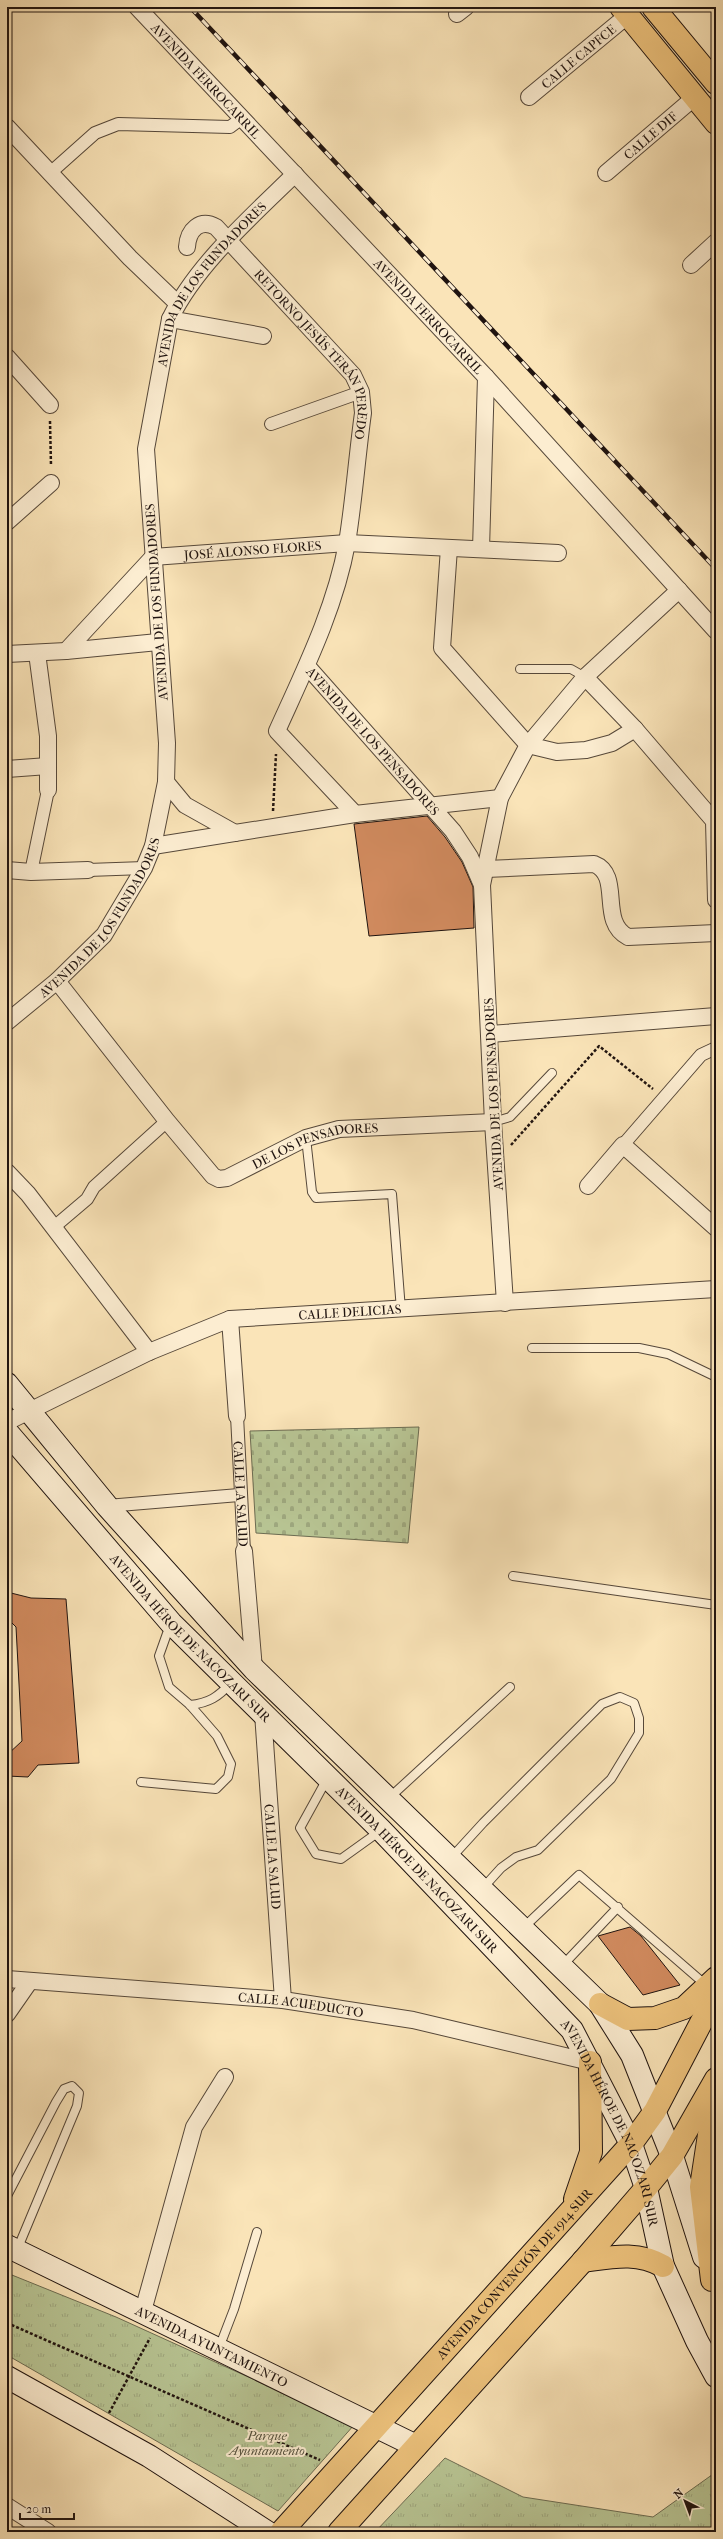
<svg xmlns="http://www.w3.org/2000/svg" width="723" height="2539" font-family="'IM FELL French Canon',serif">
<defs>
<pattern id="cemetery-stones" width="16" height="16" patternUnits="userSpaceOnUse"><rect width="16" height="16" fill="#b8c594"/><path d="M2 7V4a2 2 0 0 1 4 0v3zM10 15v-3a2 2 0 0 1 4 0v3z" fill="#9ea87f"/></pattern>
<pattern id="park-tufts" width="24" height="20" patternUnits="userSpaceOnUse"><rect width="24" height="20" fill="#b8c594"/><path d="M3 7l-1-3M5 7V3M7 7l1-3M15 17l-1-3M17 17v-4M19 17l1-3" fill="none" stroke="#9ea87f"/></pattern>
</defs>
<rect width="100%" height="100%" fill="#fae4b8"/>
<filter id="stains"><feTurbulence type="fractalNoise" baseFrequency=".005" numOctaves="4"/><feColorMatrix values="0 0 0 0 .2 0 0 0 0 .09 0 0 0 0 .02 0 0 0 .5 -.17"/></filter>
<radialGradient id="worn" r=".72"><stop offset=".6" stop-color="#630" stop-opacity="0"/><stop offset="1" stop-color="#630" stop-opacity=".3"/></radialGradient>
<path fill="url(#cemetery-stones)" stroke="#6c6c52" d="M419,1427l-11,116 -152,-10 -6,-102z"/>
<g fill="url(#park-tufts)" stroke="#6c6c52">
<path d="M7,2273l109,44 238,108 -76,86 -271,-156z"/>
<path d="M445,2458l78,39 130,20 63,-45v60h-341z"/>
</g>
<g fill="#d08a5e" stroke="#201410">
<path d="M427,816l18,21 17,25 11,25 1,41 -105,8 -15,-112z"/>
<path d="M7,1592l24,6 35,1 13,164 -41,2 -10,12 -21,-1v-21l15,-14 -6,-114 -9,-9z"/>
<path d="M630,1927l11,9 39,49 -37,10 -45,-59z"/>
</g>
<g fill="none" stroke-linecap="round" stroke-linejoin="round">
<defs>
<g id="service">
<path d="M520,669h51l14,8"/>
<path d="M493,1122l17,-5 42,-44"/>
<path d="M306,1138l6,54 4,6 76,-4 9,116"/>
<path d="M532,1348h107l29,6 48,23"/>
<path d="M513,1576l203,29"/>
<path d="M190,1705c19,-2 28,-8 41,-22"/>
<path d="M327,1779l-27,49 16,26 25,5 39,-28"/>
<path d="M141,1782l75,7 12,-12 3,-13 -14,-28 -27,-31 -21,-18 -10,-31 11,-31"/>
<path d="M388,1799l122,-112"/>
<path d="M451,1858l32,-35 119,-119 18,-7 14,6 5,15v15l-28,46 -73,71 -22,7 -15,11 -19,21"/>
<path d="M523,1928l56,-53 128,111"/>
<path d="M562,1966l56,-59"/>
<path d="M7,2196l49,-94 8,-13 8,-3 7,7 -2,13 -60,144"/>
<path d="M219,2348l15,-39 23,-77"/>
</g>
<g id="pedestrian">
<path d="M49,174l46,-41 23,-9 112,3 12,-9"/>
<path d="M271,424l90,-32"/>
<path d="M88,870l56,-2"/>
<path d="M31,872l17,-82"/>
<path d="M623,1145l78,-90 15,-7"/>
<path d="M54,1227l33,-28 7,-12 73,-66"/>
<path id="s1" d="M237,1416l7,135"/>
<path d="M107,1506l132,-11"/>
</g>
<g id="minor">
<path id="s2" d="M137,7l349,370 230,254"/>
<path d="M457,14l9,-7"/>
<path id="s3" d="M529,97l99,-82"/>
<path d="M7,127l123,131 47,45"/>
<path id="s4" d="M606,173l89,-76"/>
<path id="s5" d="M187,247c1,-17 13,-29 29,-20l137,148 8,17 2,21c-6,43 -9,87 -16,130 -12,66 -43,128 -70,188l78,83"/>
<path d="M691,265l25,-23"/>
<path d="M170,319l93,17"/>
<path d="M7,357l43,48"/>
<path d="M7,522l44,-39"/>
<path d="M449,548l-7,100 86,97 29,7 29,-2 26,-7 23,-14"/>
<path d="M481,549l5,-172"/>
<path id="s6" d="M66,651l87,-94 194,-14 211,10"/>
<path d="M37,653l11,83v54"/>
<path d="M7,654l59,-3 92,-9"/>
<path id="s7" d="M307,666l146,165 17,26 12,28"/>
<path d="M585,677l50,52 79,92 2,79"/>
<path d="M7,769l41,-3"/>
<path d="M166,782l19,23 50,28"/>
<path d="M153,846l202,-32 145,-16"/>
<path d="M486,869l108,-5c29,11 4,58 34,73l88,-4"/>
<path d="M7,870l24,2 57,-2"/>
<path id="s8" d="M57,981l110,140 46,55 6,3 8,-1 79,-40 33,-9 154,-7"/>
<path id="s9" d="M7,1022l50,-41 47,-46 40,-67 9,-22 13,-64 1,-39 -21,-294 24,-130c26,-54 82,-103 125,-145"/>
<path d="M490,1034l226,-18"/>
<path d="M7,1172l21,22 121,158"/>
<path d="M588,1186l35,-41 93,83"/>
<path d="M505,1303l-12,-181 -11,-237 18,-87 28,-53 57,-68 94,-87"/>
<path d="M230,1319l7,97"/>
<path id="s10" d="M7,1422l142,-70 81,-33 486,-30"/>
<path d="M244,1551l10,118"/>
<path id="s11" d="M263,1713l20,287"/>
<path id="s12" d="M7,1979l276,21 130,20 177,42"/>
<path d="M7,2014l23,-33"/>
<path d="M143,2311l51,-184 31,-50"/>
<path d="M7,2506l41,26"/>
</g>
<g id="secondary">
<path d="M7,1384l100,122 147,163 346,335 32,51 40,101 32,101"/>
<path id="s13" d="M7,1432l164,191 210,207 191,200 59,114 15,44 17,78 34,75 19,35"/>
<path id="s14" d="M7,2246l409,200"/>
<path d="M7,2377l142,79 118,76"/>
</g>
<g id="primary">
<path d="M621,7l95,116"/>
<path d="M653,7l63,76"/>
<path d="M600,2004l28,15 27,-1 29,-10 32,-30"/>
<path d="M575,2199l16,-47 -1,-90"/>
<path d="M583,2261c29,-4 54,-10 80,5"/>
<path d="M712,2280l-11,-93 15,-98"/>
<path id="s15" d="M281,2532l350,-388 24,-33 61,-117"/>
<path d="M339,2532l244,-271 63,-73 26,-32 44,-77"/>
</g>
</defs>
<use href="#service" stroke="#56483a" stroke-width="10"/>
<use href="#pedestrian" stroke="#56483a" stroke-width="14"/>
<use href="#minor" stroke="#56483a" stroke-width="18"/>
<use href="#secondary" stroke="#201410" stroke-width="24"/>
<use href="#primary" stroke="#201410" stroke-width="24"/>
<g stroke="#201410" stroke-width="2.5" stroke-dasharray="3 2" stroke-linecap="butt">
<path d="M50,421l1,45"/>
<path d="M273,811l3,-57"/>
<path d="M511,1145l88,-99 54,43"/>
<path d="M7,2323l313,137"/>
<path d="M109,2413l41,-75"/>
</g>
<use href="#service" stroke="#fcedd1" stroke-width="8"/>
<use href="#pedestrian" stroke="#fcedd1" stroke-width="12"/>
<use href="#minor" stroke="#fcedd1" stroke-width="16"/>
<use href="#secondary" stroke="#fcedd1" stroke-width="22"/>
<use href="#primary" stroke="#edc27c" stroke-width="22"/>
<defs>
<path id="rail" d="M190,7l526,562"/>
</defs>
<use href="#rail" stroke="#201410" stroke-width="4.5"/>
<use href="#rail" stroke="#fcedd1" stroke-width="3" stroke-dasharray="9" stroke-linecap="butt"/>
</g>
<g text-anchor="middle" stroke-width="4" stroke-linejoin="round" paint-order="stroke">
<g font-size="13" fill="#201410" stroke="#fcedd1">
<text dy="5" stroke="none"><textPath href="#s3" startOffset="64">CALLE CAPFCE</textPath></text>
<text dy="5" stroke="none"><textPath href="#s2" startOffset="101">AVENIDA FERROCARRIL</textPath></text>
<text dy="5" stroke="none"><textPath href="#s4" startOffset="58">CALLE DIF</textPath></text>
<text dy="5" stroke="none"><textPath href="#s9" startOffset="814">AVENIDA DE LOS FUNDADORES</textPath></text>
<text dy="5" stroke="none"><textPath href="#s2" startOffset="425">AVENIDA FERROCARRIL</textPath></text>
<text dy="5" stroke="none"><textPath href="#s5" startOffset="208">RETORNO JESÚS TERÁN PEREDO</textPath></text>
<text dy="5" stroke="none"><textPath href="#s6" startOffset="228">JOSÉ ALONSO FLORES</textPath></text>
<text transform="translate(156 602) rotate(-94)" y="5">AVENIDA DE LOS FUNDADORES</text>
<text dy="5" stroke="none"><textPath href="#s7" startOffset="100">AVENIDA DE LOS PENSADORES</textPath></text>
<text dy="5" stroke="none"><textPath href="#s9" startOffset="142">AVENIDA DE LOS FUNDADORES</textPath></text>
<text transform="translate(493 1094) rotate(-93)" y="5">AVENIDA DE LOS PENSADORES</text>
<text dy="5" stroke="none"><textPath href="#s8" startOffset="360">DE LOS PENSADORES</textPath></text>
<text dy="5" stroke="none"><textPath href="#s10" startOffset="366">CALLE DELICIAS</textPath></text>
<text dy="5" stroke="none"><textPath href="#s1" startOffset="78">CALLE LA SALUD</textPath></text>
<text dy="5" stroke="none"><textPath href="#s13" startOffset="276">AVENIDA HÉROE DE NACOZARI SUR</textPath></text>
<text dy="5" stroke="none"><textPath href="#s11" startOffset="144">CALLE LA SALUD</textPath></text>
<text dy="5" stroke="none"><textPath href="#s13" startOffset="600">AVENIDA HÉROE DE NACOZARI SUR</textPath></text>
<text dy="5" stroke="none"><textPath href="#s12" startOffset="295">CALLE ACUEDUCTO</textPath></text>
<text dy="5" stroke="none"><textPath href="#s13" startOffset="924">AVENIDA HÉROE DE NACOZARI SUR</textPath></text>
<text dy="5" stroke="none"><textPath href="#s15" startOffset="348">AVENIDA CONVENCIÓN DE 1914 SUR</textPath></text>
<text dy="5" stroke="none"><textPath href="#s14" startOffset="228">AVENIDA AYUNTAMIENTO</textPath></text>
</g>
<g font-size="13" font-style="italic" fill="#55523e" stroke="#fcedd1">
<text x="267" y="2440">Parque<tspan x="267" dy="15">Ayuntamiento</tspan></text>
</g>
</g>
<rect width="723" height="2539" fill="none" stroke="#fae4b8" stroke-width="24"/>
<rect x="8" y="8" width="707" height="2523" fill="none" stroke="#201410" stroke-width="2"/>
<rect x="12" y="12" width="699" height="2515" fill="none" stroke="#201410"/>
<g transform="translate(685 2501) rotate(318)" stroke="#fcedd1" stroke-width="3" paint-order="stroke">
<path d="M0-3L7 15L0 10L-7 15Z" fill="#201410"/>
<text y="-6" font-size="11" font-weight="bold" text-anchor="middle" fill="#201410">N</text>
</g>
<path d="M20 2513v6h54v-6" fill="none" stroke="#201410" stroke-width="2"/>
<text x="26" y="2513" font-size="12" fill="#201410" stroke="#fcedd1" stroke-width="3" paint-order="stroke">20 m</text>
<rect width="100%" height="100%" filter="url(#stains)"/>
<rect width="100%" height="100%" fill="url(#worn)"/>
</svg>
